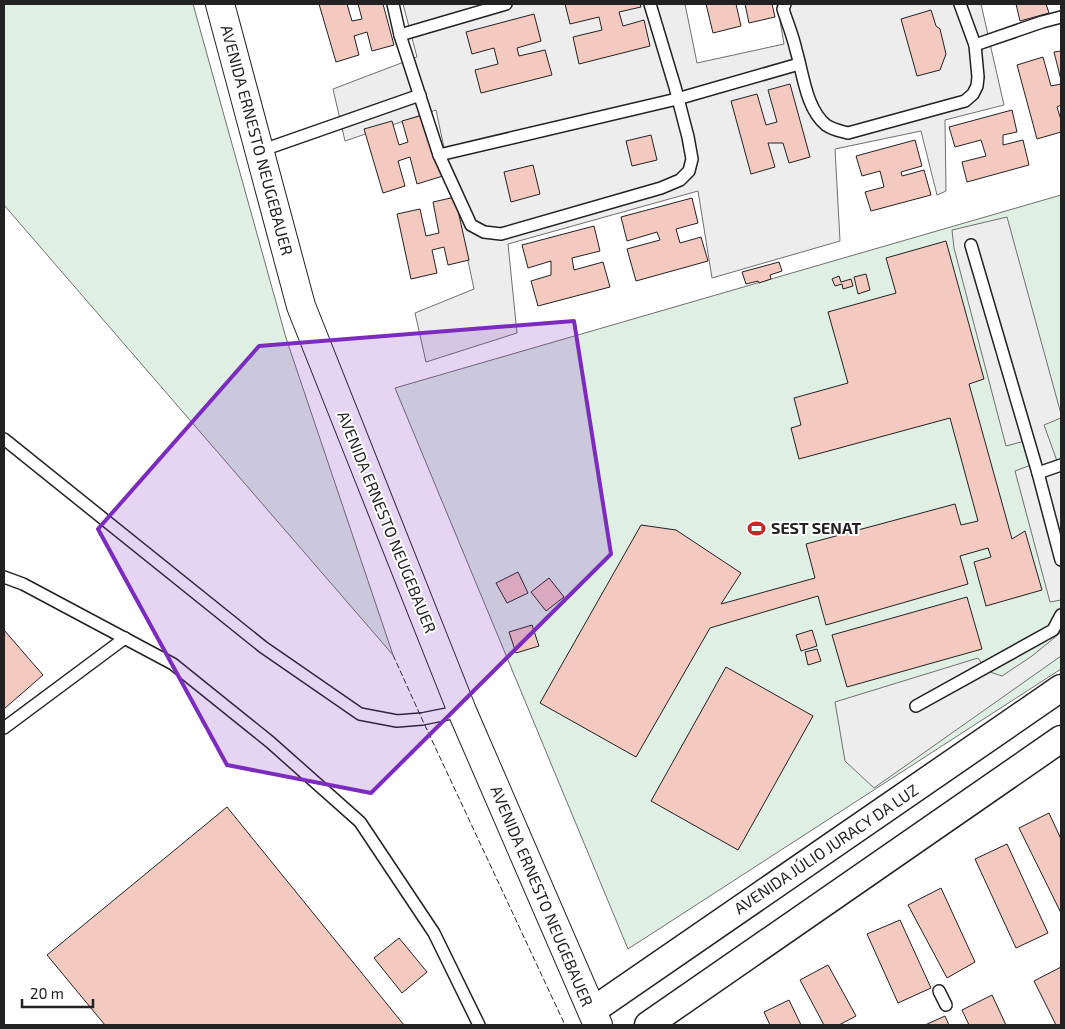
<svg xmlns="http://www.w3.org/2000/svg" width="1065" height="1029" font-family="'Exo 2',sans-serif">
<rect width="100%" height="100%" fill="#fff"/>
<g fill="#e0efe3" stroke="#6f6f6f">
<path d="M4,4h189l93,334 107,317 -389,-450z"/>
<path d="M1061,195v474l-433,280 -233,-561z"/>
</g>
<g fill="#ededed" stroke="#6f6f6f">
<path d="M403,4h282l12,59 87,-19 -7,-40h204l23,101 -59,15 1,71 -9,4 -16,-64 -86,18 5,92 -128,37 -14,-87 -190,53 9,89 -91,29 -11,-49 59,-24 -38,-179 -91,31 -12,-52 84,-32z"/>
<path d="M1007,217l54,197v4l-17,7 17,47v128l-11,2 -35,-131 16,-6 -6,-24 -19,5 -52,-198 -2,-18z"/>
<path d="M1061,630v26l-187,132 -29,-27 -10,-59 143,-44 9,13 15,5 30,-20 27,-22z"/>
</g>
<g fill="#f3c9c0" stroke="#222">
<path d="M319,4h28l5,17 10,-2 -4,-15h25l11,41 -22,6 -5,-19 -13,4 5,19 -23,7z"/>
<path d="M565,4h75l1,3 -22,5 4,14 21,-6 6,26 -71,18 -6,-27 29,-7 -3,-13 -29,7z"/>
<path d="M706,4h30l5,22 -28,7z"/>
<path d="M745,4h27l3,13 -26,6z"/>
<path d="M1016,4h30l3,9 -29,8z"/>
<path d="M931,10l5,16 4,3 6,25 -6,16 -23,6 -16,-57z"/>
<path d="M534,14l7,27 -24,7 2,8 26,-6 7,25 -71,18 -6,-23 23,-6 -4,-16 -22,6 -6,-22z"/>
<path d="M1061,51v29l-7,-28z"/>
<path d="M1043,57l8,29 10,-2v21l-4,2 4,13v12l-24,7 -20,-74z"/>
<path d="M790,84l20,73 -21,6 -6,-20h-15l7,24 -24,7 -20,-73 26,-7 9,31 11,-3 -9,-32z"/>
<path d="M1012,110l5,22 -14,3v10l20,-5 6,25 -62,17 -5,-20 24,-6 -5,-16 -26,7 -6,-20z"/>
<path d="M423,115l20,61 -26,8 -7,-27 -12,4 7,25 -22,7 -19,-64 28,-8 7,24 9,-3 -6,-21z"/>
<path d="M651,135l6,25 -25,6 -6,-25z"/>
<path d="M915,140l7,26 -21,6 1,4 22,-6 7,25 -60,16 -6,-19 19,-5 -4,-16 -18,5 -6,-20z"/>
<path d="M533,165l7,29 -29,8 -7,-30z"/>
<path d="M455,197l14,63 -21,5 -4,-18 -12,3 5,23 -26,6 -14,-65 23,-5 6,27 13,-3 -6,-31z"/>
<path d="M692,198l6,25 -22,6 4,14 21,-6 7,24 -72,20 -9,-32 33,-9 -3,-8 -30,9 -6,-24z"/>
<path d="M594,226l6,25 -28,7 2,12 29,-8 7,25 -72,19 -7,-25 20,-6v-14l-23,7 -6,-23z"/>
<path d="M946,241l38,138 -15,5 43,155 13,-8 17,59 -56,16 -12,-44 17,-5 -3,-9 -28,8 8,28 -142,41 -8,-29 -108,32 -74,129 -96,-54 101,-178 35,5 65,43 -20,31 94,-26 -9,-34 149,-40 6,21 17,-4 -28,-103 -151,41 -8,-31 10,-3 -7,-27 54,-15 -20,-71 68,-19 -10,-35z"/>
<path d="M779,262l3,9 -12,4 1,4 -12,4 -1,-2 -12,3 -4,-12z"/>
<path d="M866,274l4,16 -12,4 -4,-17z"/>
<path d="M839,276l2,6 10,-3 2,7 -10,3 -1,-5 -7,2 -3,-7z"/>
<path d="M518,572l10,21 -21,10 -11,-20z"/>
<path d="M549,578l15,19 -18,14 -15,-19z"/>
<path d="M967,597l15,52 -135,38 -15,-52z"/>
<path d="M532,625l7,21 -23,7 -7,-21z"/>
<path d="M4,630l39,45 -39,34z"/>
<path d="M812,630l5,16 -16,5 -5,-16z"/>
<path d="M817,649l4,12 -13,4 -3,-13z"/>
<path d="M726,667l87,49 -75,134 -87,-49z"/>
<path d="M227,807l177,218h-299l-58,-70z"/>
<path d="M1049,813l12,26v74l-42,-85z"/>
<path d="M1007,844l41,89 -32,15 -41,-89z"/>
<path d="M941,888l34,74 -28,16 -39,-73z"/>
<path d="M900,920l31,68 -33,15 -31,-69z"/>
<path d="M399,938l28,34 -25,21 -28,-35z"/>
<path d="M828,965l28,51 -17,9h-15l-24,-45z"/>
<path d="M1061,967v58h-5l-22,-44z"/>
<path d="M992,995l14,30h-37l-7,-15z"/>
<path d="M789,1000l12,25h-31l-6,-13z"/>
<path d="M945,1016l4,9h-24z"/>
</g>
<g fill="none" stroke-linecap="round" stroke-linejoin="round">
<defs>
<g id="service">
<path d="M393,4l7,31 39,120 32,70 13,7 17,2 160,-46 19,-8 9,-9 3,-12 -4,-22 -13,-50 -25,-83"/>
<path d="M785,4l-2,5c4,13 10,27 13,41 7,23 10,59 30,75 7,5 15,6 22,8l117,-32 8,-7 4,-8 1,-9 -3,-32 -15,-41"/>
<path d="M400,35l106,-31"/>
<path d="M975,45l67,-23 19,-5"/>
<path d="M260,151l160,-56"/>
<path d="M439,155l238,-56 122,-35"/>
<path d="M971,245l67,228 23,87"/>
<path d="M4,439l259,208 97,67 37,7 25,-2 40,-8"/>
<path d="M1038,473l23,-8"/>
<path d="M4,577l19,7 150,80 97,78 90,80 74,111 45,92"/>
<path d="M916,706l137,-76 8,-15"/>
<path d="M4,728l121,-90"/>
<path d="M939,991l7,14"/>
</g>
<g id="tertiary">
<path d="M592,1011l469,-323"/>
<path d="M648,1025l413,-286"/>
</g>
<path id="secondary" d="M220,4l81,302 161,405 136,314"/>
</defs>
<use href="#service" stroke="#222" stroke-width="14"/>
<use href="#tertiary" stroke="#222" stroke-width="29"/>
<use href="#secondary" stroke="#222" stroke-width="30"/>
<use href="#service" stroke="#fff" stroke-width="11"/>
<use href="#tertiary" stroke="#fff" stroke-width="26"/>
<use href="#secondary" stroke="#fff" stroke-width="28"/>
<path stroke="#222" stroke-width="1" stroke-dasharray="6 2.5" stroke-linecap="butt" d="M393,655l29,64 143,306"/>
</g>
<path fill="#7b2cbf" fill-opacity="0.2" stroke="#7b2cbf" stroke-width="4" stroke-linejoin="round" d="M574,321l37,233 -240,239 -144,-28 -129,-236 161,-183z"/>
<defs>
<symbol id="stadium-bare" viewBox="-9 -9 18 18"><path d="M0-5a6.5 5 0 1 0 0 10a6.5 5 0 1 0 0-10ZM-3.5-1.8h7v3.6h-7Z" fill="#c62828" stroke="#fff" stroke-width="2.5" paint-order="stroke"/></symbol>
</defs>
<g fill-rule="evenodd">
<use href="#stadium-bare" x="744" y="516" width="25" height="25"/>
</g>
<g text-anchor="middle" stroke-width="4" stroke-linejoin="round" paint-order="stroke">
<g font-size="16" fill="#222" stroke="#fff">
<text transform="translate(257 140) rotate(75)" y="6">AVENIDA ERNESTO NEUGEBAUER</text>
<text transform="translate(387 522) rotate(68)" y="6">AVENIDA ERNESTO NEUGEBAUER</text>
<text transform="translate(826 849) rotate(-34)" y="6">AVENIDA JÚLIO JURACY DA LUZ</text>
<text transform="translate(542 896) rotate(67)" y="6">AVENIDA ERNESTO NEUGEBAUER</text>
</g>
<g font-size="16" font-weight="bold" fill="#222" stroke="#fff" text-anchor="start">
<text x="771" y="534">SEST SENAT</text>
</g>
</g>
<rect width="1065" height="1029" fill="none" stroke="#222222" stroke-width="10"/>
<path d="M22 999v8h71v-8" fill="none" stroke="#222222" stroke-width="2.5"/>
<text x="30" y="999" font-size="15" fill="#222222" stroke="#ffffff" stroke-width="4" paint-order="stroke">20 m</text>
</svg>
